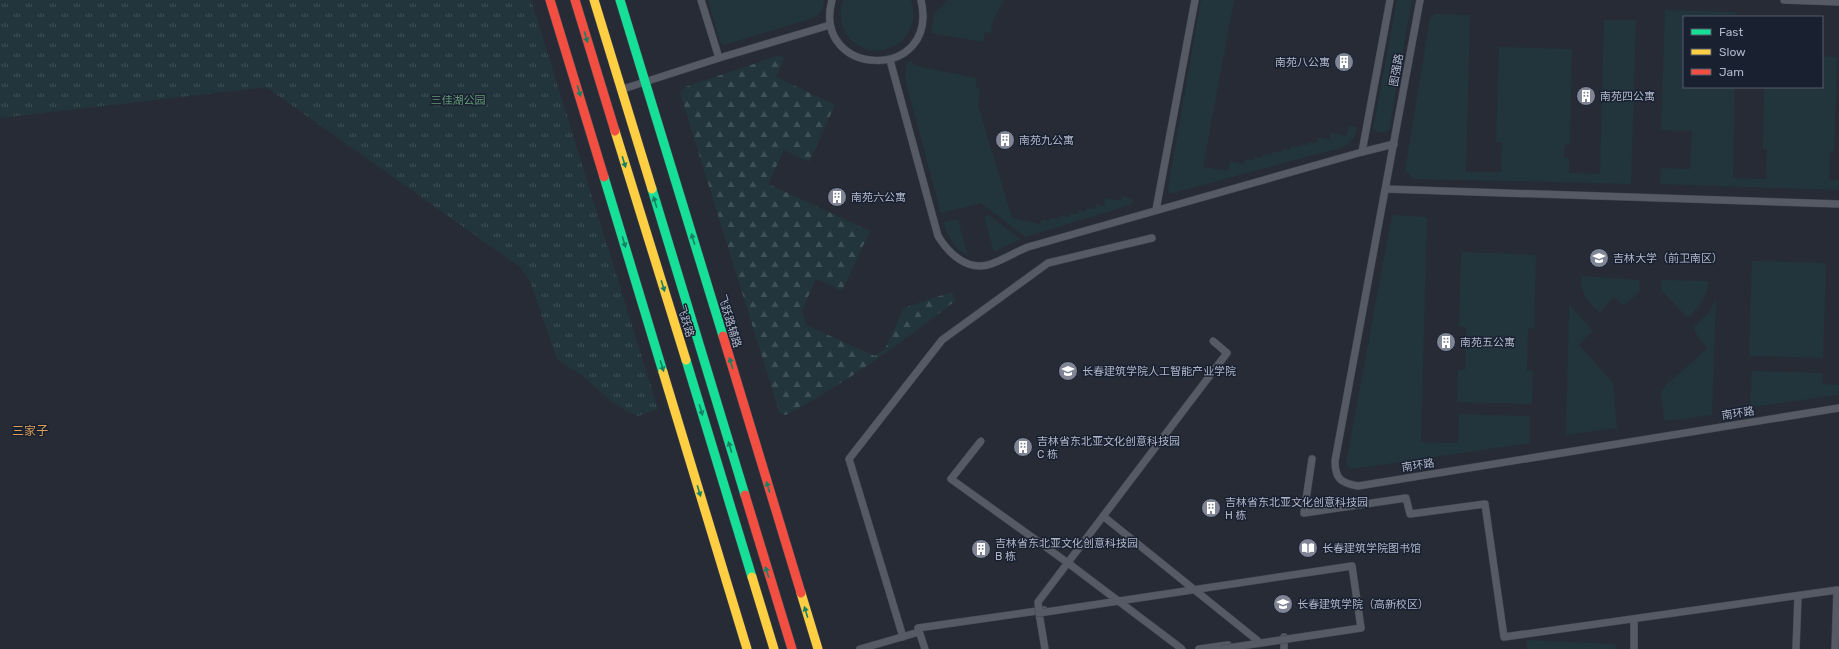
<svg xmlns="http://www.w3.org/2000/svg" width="1839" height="649" font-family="Rubik,'Noto Sans SC',sans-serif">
<defs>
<pattern id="forest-firs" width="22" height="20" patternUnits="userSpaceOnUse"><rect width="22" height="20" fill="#23353c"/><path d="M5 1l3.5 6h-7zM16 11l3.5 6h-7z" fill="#405057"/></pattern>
<pattern id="park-tufts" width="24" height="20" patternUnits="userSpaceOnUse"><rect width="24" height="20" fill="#23353c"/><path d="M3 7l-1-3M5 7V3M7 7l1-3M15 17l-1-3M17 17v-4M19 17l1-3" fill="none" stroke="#405057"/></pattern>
</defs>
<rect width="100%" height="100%" fill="#262b36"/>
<g fill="#23353c">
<path d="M708,0h116c-1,9 -2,14 -11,18l-89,27 -4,-3z"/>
<path d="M843,0h68c15,45 -45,71 -67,30 -4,-9 -4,-21 -1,-30z"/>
<path d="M948,0h56l-11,20 -2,13 -6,-1 -2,10 -52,-9 3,-19z"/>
<path d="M1201,0h33l-31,167 25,4 2,-10 14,3 1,-5 8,1 1,-3 8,1 1,-4 8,1 1,-4 9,2 1,-4 8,1 1,-4 8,1 1,-3 8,1 1,-3 8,1 1,-5 12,2 1,-7 15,3 3,-11 8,2c-2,11 -6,16 -17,21l-171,46 -1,-6z"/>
<path d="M1397,0h15l-23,130 -3,2h-8l-5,-3z"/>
<path d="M1665,10l72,2 -1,5h-52v70h51l-2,91 33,1 1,-30h-4l1,-62h58v-31l15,1 -3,94h-4l-1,29h10v10l-179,-6 1,-16 29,1 2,-38 -31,-1z"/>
<path d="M1435,14l35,1 -4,157h35l1,-30h-6l3,-95 73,2 -2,95 -5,1 -1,13h5v15l31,1 4,-154h32l-5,164 -218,-5 -8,-9 25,-152z"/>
<path d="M910,60l6,6 61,12 -1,10 4,1 -2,16 34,113 28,6 1,-4 9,1 1,-3 8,1 1,-4 9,2 1,-4 8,1v-4l8,2 1,-4 8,1 1,-5 8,2 1,-8 16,3 1,-5 12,4 -4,5 -105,32 -44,-34 -40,10 -36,-134 1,-13z"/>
<path d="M989,215l31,24 -26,13 -10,-35z"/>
<path d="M1392,215l35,2 -6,225 37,1 1,-29 71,2v27l-178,26 -5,-3v-8z"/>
<path d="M956,219l2,1 10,36c-14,-8 -20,-18 -25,-34z"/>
<path d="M1461,252l75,3 -2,73 -6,1 -1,42h6l-1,33 -75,-2 1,-32h7l1,-43h-7z"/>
<path d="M1752,261l74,2 -3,95 -74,-2z"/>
<path d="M1581,276l58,4 1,11 -16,15 -10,-9 -14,15c-14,-10 -19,-19 -19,-36z"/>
<path d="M1661,280l47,1c0,16 -8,24 -18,35h-4l-25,-26z"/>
<path d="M1716,299l-4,116 -48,6 -3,-29 5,-7 41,-36 -12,-17 -1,-5 15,-15z"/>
<path d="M1569,305l24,26 -14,14 34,38 4,45 -51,7z"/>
<path d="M1752,371l70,2 1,11 16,1v10l-89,12z"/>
<path d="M1527,640l89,4 -1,5h-88z"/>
</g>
<path fill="url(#forest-firs)" d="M780,55l4,3 -8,19 59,28 -26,57 -25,-12 -16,34 102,47 -28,60 -26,-12 -14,31 4,15 69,31 10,-7 19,-41 48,-16 3,9c-54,42 -109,82 -169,114l-6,-1 -100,-321 5,-6z"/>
<path fill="url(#park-tufts)" d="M0,0h531l127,409 -20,7 -12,-5 -13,-9 -32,-27 -24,-16 -27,-78 -10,-14 -254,-180 -266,31z"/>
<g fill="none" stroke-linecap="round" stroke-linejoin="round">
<defs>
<g id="lane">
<path d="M701,0l18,58"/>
<path d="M832,0c-21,78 108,83 89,0"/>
<path d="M1420,0l-85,461c0,18 6,22 23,25l481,-78"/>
<path d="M1784,0l55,2"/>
<path d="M890,60l48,176c11,18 30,36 53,28 12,-4 24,-12 37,-17l334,-95 32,-8"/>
<path d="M623,89l96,-31 111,-33"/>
<path d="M1362,152l28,-152"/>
<path d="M1386,189l453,15"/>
<path d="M1156,210l39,-210"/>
<path d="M1312,459l-8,54 102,-15 4,16 75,-10 19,133 333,-47 -2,59"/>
<path d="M1039,613l6,36"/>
<path d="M903,637l-54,-178 93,-119 106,-77 104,-25"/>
<path d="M1284,637v12"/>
<path d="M860,649l59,-17"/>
<path d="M925,649l-7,-21 126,-18"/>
<path d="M1199,649l29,-4"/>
<path d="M1634,649v-30"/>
<path d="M1796,649l2,-53"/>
</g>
<g id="fast">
<path d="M620,0l103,336"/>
<path d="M604,177l59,195"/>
<path d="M652,189l93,306"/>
<path d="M686,360l66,217"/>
</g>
<g id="slow">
<path d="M594,0l58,189"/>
<path d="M615,131l71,229"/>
<path d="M663,372l84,277"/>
<path d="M752,577l22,72"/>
<path d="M801,593l17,56"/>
</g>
<g id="jam">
<path d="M550,0l54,177"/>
<path d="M575,0l40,131"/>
<path d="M723,336l78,257"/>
<path d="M745,495l47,154"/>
</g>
</defs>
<use href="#lane" stroke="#43464f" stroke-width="8"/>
<use href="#fast" stroke="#43464f" stroke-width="10"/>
<use href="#slow" stroke="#43464f" stroke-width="10"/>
<use href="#jam" stroke="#43464f" stroke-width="10"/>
<use href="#lane" stroke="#565a64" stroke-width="7"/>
<use href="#fast" stroke="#16e098" stroke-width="9"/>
<use href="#slow" stroke="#ffcf43" stroke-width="9"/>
<use href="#jam" stroke="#f24e42" stroke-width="9"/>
<defs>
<g id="lane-bridge">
<path d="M1213,341l14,12 -189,249 1,11 313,-47 9,62 -140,21"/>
<path d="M981,441l-30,38 117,84 114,86"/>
<path d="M1103,516l155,125"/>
</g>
</defs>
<use href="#lane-bridge" stroke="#43464f" stroke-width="8" stroke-linecap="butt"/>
<use href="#lane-bridge" stroke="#565a64" stroke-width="7"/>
</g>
<defs><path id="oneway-solid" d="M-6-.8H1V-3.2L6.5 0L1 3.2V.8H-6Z"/></defs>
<g fill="#188064">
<use href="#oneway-solid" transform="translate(586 37) rotate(73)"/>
<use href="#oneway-solid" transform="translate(579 91) rotate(73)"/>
<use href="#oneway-solid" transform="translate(624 162) rotate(73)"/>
<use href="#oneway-solid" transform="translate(655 202) rotate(-107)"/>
<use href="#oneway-solid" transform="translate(693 239) rotate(-107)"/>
<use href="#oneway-solid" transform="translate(624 242) rotate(73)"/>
<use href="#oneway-solid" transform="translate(663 286) rotate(73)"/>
<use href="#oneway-solid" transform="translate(731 363) rotate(-107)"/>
<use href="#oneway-solid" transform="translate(662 366) rotate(73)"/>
<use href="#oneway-solid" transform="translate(701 410) rotate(73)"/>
<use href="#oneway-solid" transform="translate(730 447) rotate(-107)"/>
<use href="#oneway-solid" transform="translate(768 487) rotate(-107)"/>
<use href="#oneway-solid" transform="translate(699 491) rotate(73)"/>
<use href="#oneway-solid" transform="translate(767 572) rotate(-107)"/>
<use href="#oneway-solid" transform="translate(806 612) rotate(-107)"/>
</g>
<defs>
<symbol id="building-disc" viewBox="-11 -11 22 22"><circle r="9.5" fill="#7f8595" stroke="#192131"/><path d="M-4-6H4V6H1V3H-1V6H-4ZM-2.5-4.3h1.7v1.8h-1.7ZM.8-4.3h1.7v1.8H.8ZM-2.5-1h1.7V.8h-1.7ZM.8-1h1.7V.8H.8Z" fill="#fff"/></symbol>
<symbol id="university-disc" viewBox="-11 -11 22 22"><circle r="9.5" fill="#7f8595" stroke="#192131"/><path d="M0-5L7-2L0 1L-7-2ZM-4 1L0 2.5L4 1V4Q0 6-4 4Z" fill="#fff"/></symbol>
<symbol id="library-disc" viewBox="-11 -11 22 22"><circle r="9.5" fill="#7f8595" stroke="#192131"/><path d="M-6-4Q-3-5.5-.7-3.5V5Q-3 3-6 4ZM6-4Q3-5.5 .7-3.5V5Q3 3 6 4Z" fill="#fff"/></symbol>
</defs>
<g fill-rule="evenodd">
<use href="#building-disc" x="1333" y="51" width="22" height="22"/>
<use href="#building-disc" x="1575" y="85" width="22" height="22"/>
<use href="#building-disc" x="994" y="129" width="22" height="22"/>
<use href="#building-disc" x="826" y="186" width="22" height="22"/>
<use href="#university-disc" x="1588" y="247" width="22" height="22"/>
<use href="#building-disc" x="1435" y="331" width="22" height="22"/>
<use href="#university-disc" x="1057" y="360" width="22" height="22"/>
<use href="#building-disc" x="1012" y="436" width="22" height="22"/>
<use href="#building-disc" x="1200" y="497" width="22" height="22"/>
<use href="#library-disc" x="1297" y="537" width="22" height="22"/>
<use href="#building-disc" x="970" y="538" width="22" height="22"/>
<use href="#university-disc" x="1272" y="593" width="22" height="22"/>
</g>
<g text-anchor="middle" stroke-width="3" stroke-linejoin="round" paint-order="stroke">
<g font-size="11" fill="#afb6c8" stroke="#192131" text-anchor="start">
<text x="1330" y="66" text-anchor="end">南苑八公寓</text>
<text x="1600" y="100">南苑四公寓</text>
<text x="1019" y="144">南苑九公寓</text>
<text x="851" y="201">南苑六公寓</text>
<text x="1613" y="262">吉林大学（前卫南区）</text>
<text x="1460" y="346">南苑五公寓</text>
<text x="1082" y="375">长春建筑学院人工智能产业学院</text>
<text x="1037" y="445">吉林省东北亚文化创意科技园<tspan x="1037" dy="13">C 栋</tspan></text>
<text x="1225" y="506">吉林省东北亚文化创意科技园<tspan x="1225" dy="13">H 栋</tspan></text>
<text x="995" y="547">吉林省东北亚文化创意科技园<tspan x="995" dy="13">B 栋</tspan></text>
<text x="1322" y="552">长春建筑学院图书馆</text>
<text x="1297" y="608">长春建筑学院（高新校区）</text>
</g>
<g font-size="11" fill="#afb6c8" stroke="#192131">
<text transform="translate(1396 70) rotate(-80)" y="4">图强路</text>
<text transform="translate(686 321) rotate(73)" y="4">飞跃路</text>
<text transform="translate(730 321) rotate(73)" y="4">飞跃路辅路</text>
<text transform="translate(1738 413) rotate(-9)" y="4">南环路</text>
<text transform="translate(1418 465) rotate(-9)" y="4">南环路</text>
</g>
<g font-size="11" fill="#649b76" stroke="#192131">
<text x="458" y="104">三佳湖公园</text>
</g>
<g font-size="12" fill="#dc9e56" stroke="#192131">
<text x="30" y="435">三家子</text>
</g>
</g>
<rect x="1683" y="16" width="140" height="72" fill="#192131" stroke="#555d6d"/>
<rect x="1691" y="29" width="20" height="6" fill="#16e098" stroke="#555d6d"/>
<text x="1719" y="36" font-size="12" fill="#afb6c8">Fast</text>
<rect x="1691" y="49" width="20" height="6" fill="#ffcf43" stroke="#555d6d"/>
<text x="1719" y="56" font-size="12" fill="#afb6c8">Slow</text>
<rect x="1691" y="69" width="20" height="6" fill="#f24e42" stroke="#555d6d"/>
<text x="1719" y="76" font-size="12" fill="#afb6c8">Jam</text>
</svg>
